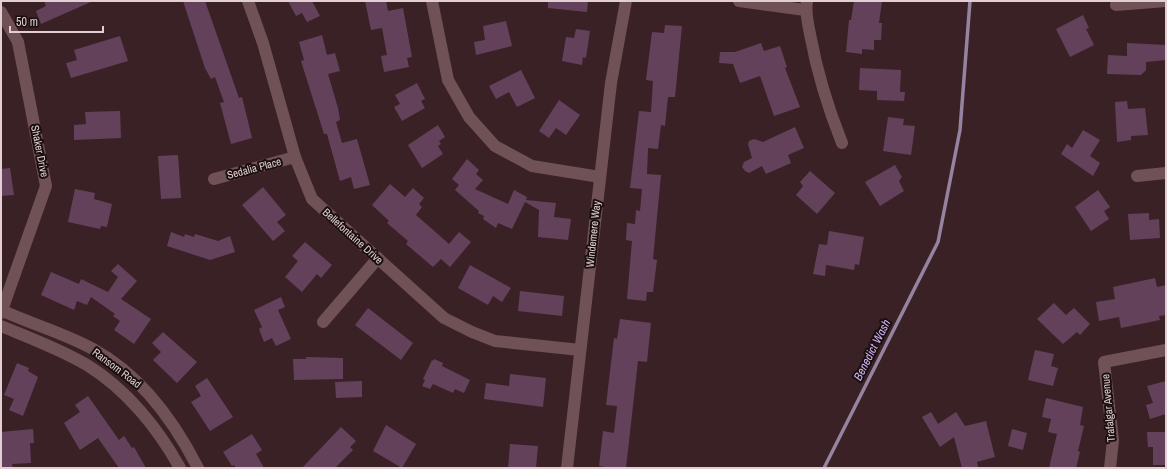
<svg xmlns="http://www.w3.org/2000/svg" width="1167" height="469" font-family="'Archivo Narrow',sans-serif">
<rect width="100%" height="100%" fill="#3a2126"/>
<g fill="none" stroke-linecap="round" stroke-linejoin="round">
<path stroke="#95839f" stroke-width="3.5" d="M824,468l114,-226 22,-112 10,-129"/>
</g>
<g fill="#64415b">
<path d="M44,1h49l-52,23 -5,-13 10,-5z"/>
<path d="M183,1h22l34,97 3,-1 10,41 -21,6 -11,-41 4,-1 -9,-25 -4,2 -6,-11z"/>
<path d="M288,1h24l8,15 -13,6 -5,-9 -6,3z"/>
<path d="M365,1h21l2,10 15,-3 9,49 -5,1 2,9 -25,5 -3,-16 6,-1 -5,-27 -11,2z"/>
<path d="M548,1h40l-1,11 -39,-4z"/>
<path d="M854,1h28l-3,22h3l-1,17h-7v10l-12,-1v5l-16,-2 3,-32h2z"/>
<path d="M1083,15l6,13 -3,1 8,16 -24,12 -14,-28z"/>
<path d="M506,21l6,25 -36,9 -2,-13 11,-2 -2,-14z"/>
<path d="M665,25l17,1 -7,71h-7l-3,29 -4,-1 -3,24 -10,-1 -1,26 14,1 -8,84 4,1 -4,32h-6l-1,9 -19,-2 5,-58 -6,-1 1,-17 8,1 1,-14 4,1 2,-22 -12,-1 9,-77 12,1 2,-31 -7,-1 6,-48 12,1z"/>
<path d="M576,29l14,2 -4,27 -3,-1 -1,8 -20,-4 4,-24 8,1z"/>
<path d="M322,35l5,20 8,-2 5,18 -12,3 10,34 2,12 -4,2 6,21 15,-4 13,46 -16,4 -3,-12 -11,4 -13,-47h-3l-23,-73 3,-1 -5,-18z"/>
<path d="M120,36l8,25 -57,17 -5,-15 11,-3 -3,-10z"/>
<path d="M761,43l3,8 16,-5 7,21 -2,1 15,39 -26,9 -14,-40 -20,7 -7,-19 -14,-1 1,-11h15z"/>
<path d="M1127,43l39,2v15l-20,2v8l-5,5 -34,-1 1,-19 19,1z"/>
<path d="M860,68l41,2 -1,22h5l-1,9 -27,-1v-9l-18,-1z"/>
<path d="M521,70l14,28 -18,9 -8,-15 -13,7 -7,-13z"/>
<path d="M417,83l8,16 -4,2 4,7 -23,13 -8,-14 6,-3 -5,-9z"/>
<path d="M559,100l21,15 -14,20 -10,-7 -7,10 -10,-7z"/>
<path d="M1127,101l1,8 17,-1 3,27 -17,1v4l-14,2 -2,-40z"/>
<path d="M120,111l1,27 -47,2v-15l12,-1 -1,-12z"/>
<path d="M888,117l16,2 -1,6 12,1 -4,29 -28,-4z"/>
<path d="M438,125l7,12 -6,4 2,3 -3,2 5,8 -21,14 -14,-23z"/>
<path d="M795,127l9,21 -16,7 3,8 -25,11 -4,-8 -13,7 -4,-2 -3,-4 2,-5 8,-4 -4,-14 1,-3 5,-2 9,3z"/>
<path d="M1083,130l17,10 -10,16 10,7 -7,13 -32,-22 6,-10 5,4z"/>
<path d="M178,155l3,43 -20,1 -3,-43z"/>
<path d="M467,159l12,11 -3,4 7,6 -8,9 33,15 6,-14 13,7 -1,3 30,3 -2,14 17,2 -3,21 -30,-3 1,-27 -14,-8 -13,27 -14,-6 -2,5 -13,-9 1,-3 -6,-3 1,-2 -24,-21 4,-5 -7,-6z"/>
<path d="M895,165l7,12 -3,4 5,10 -24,15 -15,-24z"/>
<path d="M10,168l4,27 -13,1v-27z"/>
<path d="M810,171l25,22 -18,21 -21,-19 7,-9 -3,-4z"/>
<path d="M390,184l15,13 8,-9 11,10 -5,6 3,3 -6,8 33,29 10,-12 12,10 -21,25 -9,-8 -8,8 -27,-23 2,-3 -21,-18 2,-2 -17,-16z"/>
<path d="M263,187l23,28 -9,7 8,9 -12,10 -31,-36z"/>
<path d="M75,189l20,4 -1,6 18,5 -5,23 -6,-1 -1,3 -32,-7z"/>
<path d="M1098,190l12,17 -6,4 5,8 -18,12 -16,-24z"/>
<path d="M1149,213v7l10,-1 1,19 -30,2 -2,-26z"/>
<path d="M829,231l35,6 -5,28 -4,-1 -1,6 -28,-5 -1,11 -12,-2 6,-30 8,1z"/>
<path d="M171,232l13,5 1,-3 9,3 1,-3 23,7 12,-5 5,16 -25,8 -43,-14z"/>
<path d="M305,242l27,23 -11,13 -4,-4 -15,18 -17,-15 13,-16 -6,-5z"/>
<path d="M118,264l19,17 -16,18 30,20 -17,25 -20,-14 6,-9 -7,-5 2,-2 -24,-17 -4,8 -10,-4 -3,9 -33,-15 10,-23 28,12 2,-5 27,13 10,-15 -7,-6z"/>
<path d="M470,265l41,23 -9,14 -9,-6 -5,9 -30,-17z"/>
<path d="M1155,278l2,9 9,-2v30l-7,1 1,4 -39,8 -2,-11 -20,4 -3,-19 19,-3 -2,-12z"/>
<path d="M520,291l44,5 -2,20 -44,-5z"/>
<path d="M281,297l4,10 -7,3 13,29 -15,7 -4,-8 -8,4 -5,-13 3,-2 -8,-17z"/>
<path d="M1054,303l12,12 8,-7 16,16 -10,11 -3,-3 -14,12 -26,-25z"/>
<path d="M368,308l45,35 -12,17 -46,-35z"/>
<path d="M620,319l31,4 -4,39 -9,-1 -12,107h-15l-12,-2 4,-35 11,2 3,-27 -11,-1 8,-67 3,1z"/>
<path d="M163,332l34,30 -20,21 -24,-23 8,-8 -9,-9z"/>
<path d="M1035,350l19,4 -3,12 7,2 -5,18 -25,-6z"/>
<path d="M306,357l37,1v21l-49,1 -1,-21h13z"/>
<path d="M434,359l9,4 -1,3 28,14 -6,13 -9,-4 -2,4 -20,-9 -3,5 -8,-3 3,-6 -2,-1 9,-19 1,1z"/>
<path d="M17,363l12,5 -1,3 10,6 -15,39 -14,-6 5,-11 -10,-4z"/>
<path d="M510,374l36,4 -3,29 -59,-8 2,-16 23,3z"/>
<path d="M207,378l26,39 -23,14 -19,-29 10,-6 -6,-10z"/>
<path d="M362,381v16l-26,1 -1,-16z"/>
<path d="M1166,381v33l-16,5 -4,-14 7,-2 -6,-17z"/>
<path d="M88,396l31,44 5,-4 8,12 2,-1 12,21h-27l-21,-30 -18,12 -16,-27 16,-11 -5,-7z"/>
<path d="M1046,398l37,9 -3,18 4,1 -6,25 2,1 -4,16h-27l8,-34 -9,-2 3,-13 -9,-2z"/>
<path d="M931,412l7,12 18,-12 9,14 21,-5 9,36 -18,5 1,5 -16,1 -8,-31 -14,10 -18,-30z"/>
<path d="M386,425l30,19 -14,24 -29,-17z"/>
<path d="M341,427l15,14 -6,6 3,3 -18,18h-33z"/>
<path d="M33,429l1,14h-4l1,20 -19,1 1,4h-12v-36z"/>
<path d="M1012,429l15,4 -4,17 -15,-4z"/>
<path d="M1147,432h19v33h-13v-18h-5z"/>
<path d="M252,434l10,16 -6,4 8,14h-28l-2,-3 -2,1 -9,-14z"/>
<path d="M510,444l28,2 -2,22h-28z"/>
</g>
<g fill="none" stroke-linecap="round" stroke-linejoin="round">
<g stroke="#6f5156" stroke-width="12">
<path d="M248,1l15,42 32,114 17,42 132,119 28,14 23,9 85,9"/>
<path d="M432,1l16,79 21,37 26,29 37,20 68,11"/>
<path d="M739,1l66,9"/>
<path d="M807,1c-2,12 1,22 3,33 7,38 18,74 32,109"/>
<path d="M1116,5l50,-4"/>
<path d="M1,12l17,30 28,144 -45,127"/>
<path d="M1137,176l29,-3"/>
<path d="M214,179l81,-22"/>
<path d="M323,322l55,-64"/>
<path d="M567,468l44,-385 15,-82"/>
<path d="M1110,468l3,-28 -9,-78 62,-12"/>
</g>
<g stroke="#6f5156" stroke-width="12">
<path d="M1,310c30,14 63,23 92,39 48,26 81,72 105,119"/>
<path d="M1,326c29,12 59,23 86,39 39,24 71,63 93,103"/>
</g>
</g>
<g text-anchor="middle" stroke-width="4" stroke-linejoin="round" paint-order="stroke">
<g font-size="11" fill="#e1cfd1" stroke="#1a0e10">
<text transform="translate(40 151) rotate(79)" y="4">Shaker Drive</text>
<text transform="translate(254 168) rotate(-15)" y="4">Sedalia Place</text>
<text transform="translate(593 234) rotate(-84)" y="4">Windemere Way</text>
<text transform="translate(353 236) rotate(42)" y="4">Bellefontaine Drive</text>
<text transform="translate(117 368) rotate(37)" y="4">Ransom Road</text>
<text transform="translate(1108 408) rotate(-95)" y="4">Trafalgar Avenue</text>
</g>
<g font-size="12" font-style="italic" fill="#d1b4f3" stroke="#1a0e10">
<text transform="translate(872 350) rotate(-63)" y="4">Benedict Wash</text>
</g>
</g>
<rect width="1167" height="469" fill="none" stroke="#e1cfd1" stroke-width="4"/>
<path d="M10 26v6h93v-6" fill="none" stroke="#e1cfd1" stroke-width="2"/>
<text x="16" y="26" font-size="12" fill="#e1cfd1" stroke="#1a0e10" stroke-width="3" paint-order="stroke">50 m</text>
</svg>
